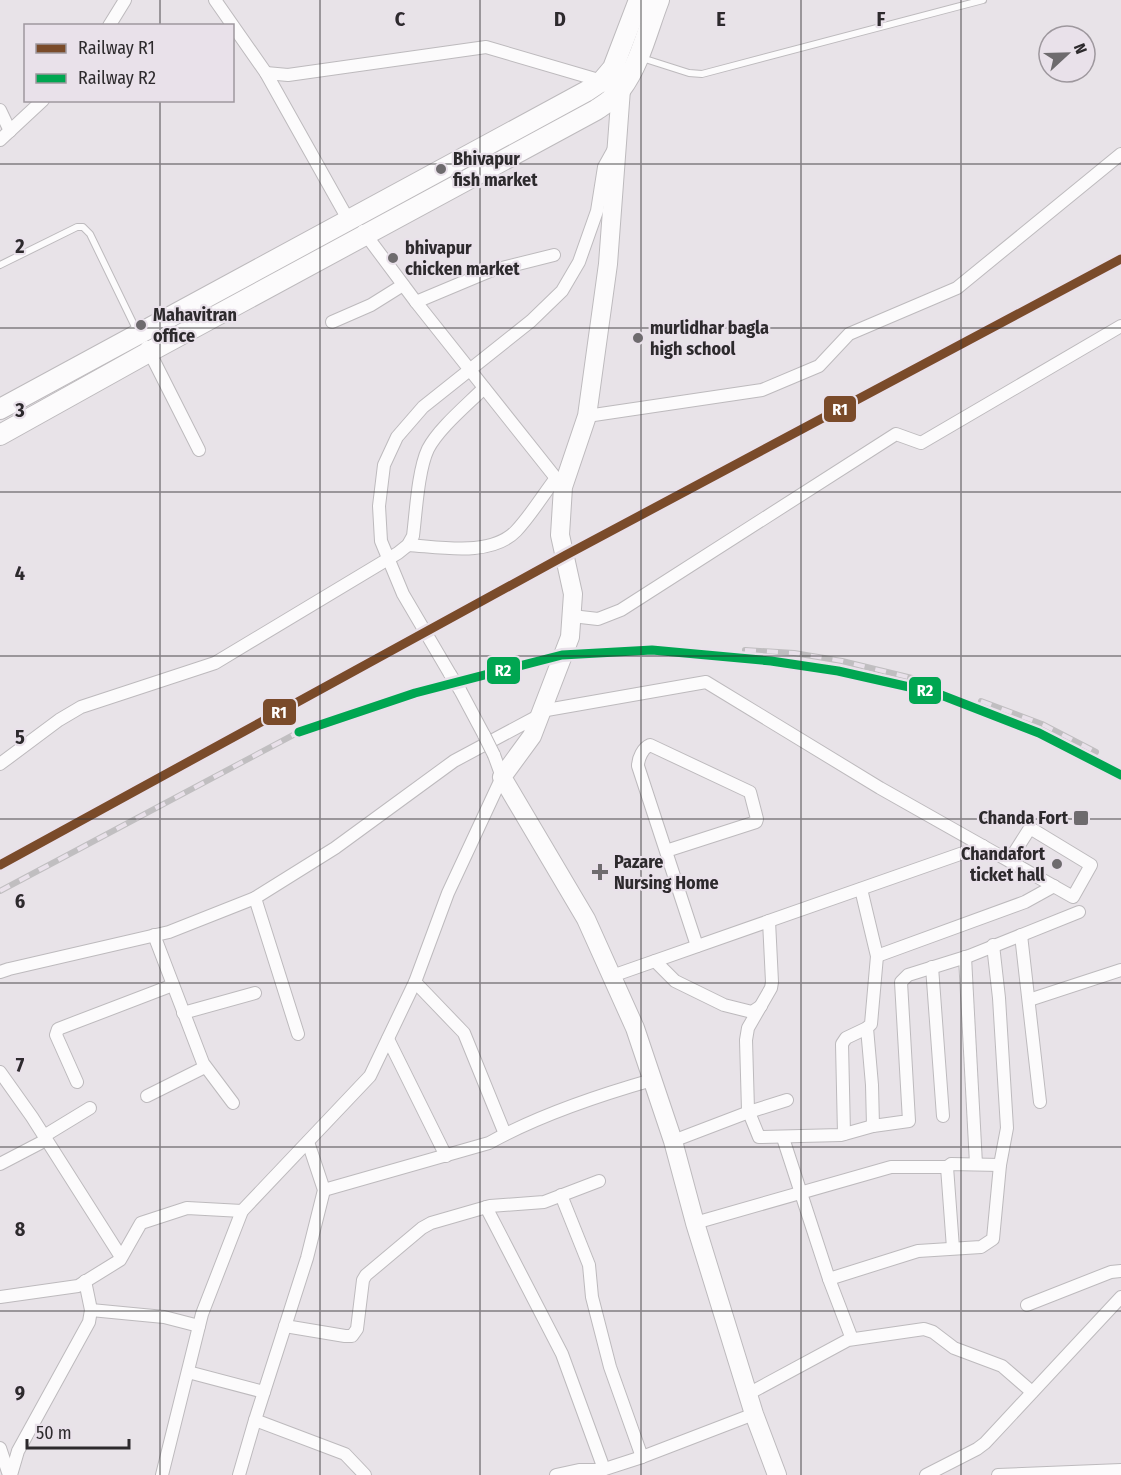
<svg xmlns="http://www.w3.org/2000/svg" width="1121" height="1475" font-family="'Fira Sans Condensed',sans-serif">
<rect width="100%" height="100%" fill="#e8e3e8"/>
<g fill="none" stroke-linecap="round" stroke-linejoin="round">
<defs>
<g id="service">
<path d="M642,58l47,15 13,1 281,-74"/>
<path d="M0,265l77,-38h6l7,7 47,97"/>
</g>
<g id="minor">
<path d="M215,0l51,73 83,148"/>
<path d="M109,26l16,-26"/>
<path d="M266,73l22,2 198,-28 116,34"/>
<path d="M0,110l10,21"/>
<path d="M0,140l43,-40"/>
<path d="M363,231l53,71 147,185"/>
<path d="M416,302l74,-31 64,-16"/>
<path d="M332,322l39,-17 32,-20"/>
<path d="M147,347l52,103"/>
<path d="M587,416l175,-26 57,-24 30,-32 108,-46 164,-134"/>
<path d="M408,545c33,2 83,12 108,-14 15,-16 27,-36 40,-53"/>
<path d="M572,616l26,3 23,-9 275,-176 25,9 200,-117"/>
<path d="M450,674l-47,-80 -22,-53 -2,-35 5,-41 13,-28 26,-30 108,-86 31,-30 17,-29 18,-51 7,-44 10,-18"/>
<path d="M460,690l24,45"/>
<path d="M541,711l165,-29 174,106 193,109 18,-32 -61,-37 -21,33"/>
<path d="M0,764l59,-44 22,-13 134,-44 183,-110 10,-8 5,-9c3,-24 5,-66 15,-87 11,-21 39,-44 56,-61"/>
<path d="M666,851l90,-29 1,-3 -7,-27 -100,-47c-7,3 -12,13 -12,21l59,180"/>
<path d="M861,889l16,67 -6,68 -4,4 5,57 1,41"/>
<path d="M255,898l43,136"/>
<path d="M769,921l3,61 -1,6 -23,40 -2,12 2,70 11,27 82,-2 32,-9 36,-5 -8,-139 7,-7 61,-19 110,-44"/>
<path d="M154,935l49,128 30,40"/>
<path d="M1021,935l19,167"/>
<path d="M877,956l148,-54 29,-16"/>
<path d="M965,957l11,207"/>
<path d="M655,961l20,20 49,24 28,7 9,-6"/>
<path d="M932,967l11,149"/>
<path d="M0,972l9,-3 160,-37 86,-34 80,-50 119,-87 86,-46"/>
<path d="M612,976l371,-130"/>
<path d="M415,982l49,51 41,101"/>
<path d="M1029,1000l92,-30"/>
<path d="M183,1013l72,-20"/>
<path d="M388,1039l58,117"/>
<path d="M0,1072l32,45 89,140"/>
<path d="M77,1082l-21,-47 2,-6 115,-44"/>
<path d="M147,1096l58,-29"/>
<path d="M844,1134l-2,-90 4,-6 21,-10"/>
<path d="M44,1136l46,-28"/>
<path d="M783,1138l46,141 23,60"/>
<path d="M673,1141l76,-29 38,-12"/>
<path d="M308,1142l16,48 -17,68 -52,162 90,34 20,21"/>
<path d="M0,1164l46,-24"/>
<path d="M324,1190l165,-47c50,-28 107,-47 163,-63"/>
<path d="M561,1195l28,70 3,32 18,70 32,90"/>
<path d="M486,1207l76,147 42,115"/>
<path d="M695,1223l196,-56h56"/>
<path d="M953,1248l-6,-81 4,-3 49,1"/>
<path d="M829,1279l89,-28 63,-4 12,-8 7,-74 7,-37 -8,-130 -6,-53"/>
<path d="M0,1297l78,-11 42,-26 21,-37 46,-15 55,3"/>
<path d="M1027,1305l84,-33 10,-1"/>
<path d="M91,1310l73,7 35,9"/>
<path d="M285,1326l60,10h7l5,-7 6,-49 3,-5 56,-47 9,-5 59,-17 54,-4 55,-21"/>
<path d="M188,1372l76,20"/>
<path d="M748,1394l100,-54 76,-11 9,3 21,16 48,18 30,26"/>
<path d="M0,1448l9,27"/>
<path d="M11,1475l7,-24 71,-129 2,-12 -6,-29"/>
<path d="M162,1475l40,-161 40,-103 128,-135 45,-94 33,-89 54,-116 -8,-22"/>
<path d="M239,1475l16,-55"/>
<path d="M556,1475l23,-5h23l40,-13 112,-43"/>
<path d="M926,1475l51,-26 8,-6 136,-146"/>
<path d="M998,1475l123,-5"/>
</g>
<path id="secondary" d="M602,81l19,8 -13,175 -21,152 -24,71 -3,48 13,59 -3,43 -38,99 -30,41 84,142 49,109 38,113 22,82 59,191 23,61"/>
<g id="primary">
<path d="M0,409l587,-318 15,-10 11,-13 26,-68"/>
<path d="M0,435l149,-83 447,-242c9,-6 19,-12 25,-21 19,-25 27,-61 38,-89"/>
</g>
</defs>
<use href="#service" stroke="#bdbabd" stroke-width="8"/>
<use href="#minor" stroke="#bdbabd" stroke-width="14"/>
<use href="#secondary" stroke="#bdbabd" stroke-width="20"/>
<use href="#primary" stroke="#bdbabd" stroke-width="22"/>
<use href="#service" stroke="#fcfbfc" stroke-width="6"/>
<use href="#minor" stroke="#fcfbfc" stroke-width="12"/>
<use href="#secondary" stroke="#fcfbfc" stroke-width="18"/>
<use href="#primary" stroke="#fcfbfc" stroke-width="20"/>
<defs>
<g id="rail">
<path d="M745,650l49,3 48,8 74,18"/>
<path d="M981,701l61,23 54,28"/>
<path d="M0,891l297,-158 118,-40 147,-38 90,-5 119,11 67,10 98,22 103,40 82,42"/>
</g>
</defs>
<use href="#rail" stroke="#c0bec0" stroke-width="6"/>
<use href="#rail" stroke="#e9e1ea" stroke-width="4" stroke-dasharray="11" stroke-linecap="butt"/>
<defs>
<g id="minor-bridge">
<path d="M450,674l10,16"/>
<path d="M484,735l10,20"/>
</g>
</defs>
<use href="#minor-bridge" stroke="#bdbabd" stroke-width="14" stroke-linecap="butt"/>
<use href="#minor-bridge" stroke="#fcfbfc" stroke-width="12"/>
<defs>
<path id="rail-1" d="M0,865l566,-310 555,-296"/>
<path id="rail-2" d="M299,732l116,-39 147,-38 90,-5 119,11 67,10 98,22 103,40 82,42"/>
</defs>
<use href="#rail-1" stroke="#e9e1ea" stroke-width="14"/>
<use href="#rail-2" stroke="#e9e1ea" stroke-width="14"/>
<use href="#rail-1" stroke="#7a4b2a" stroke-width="9"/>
<use href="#rail-2" stroke="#00a651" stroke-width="9"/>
</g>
<path fill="none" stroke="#2d2a2d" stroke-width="1.5" stroke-opacity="0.55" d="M160,0v26M320,0v1475M480,0v1475M641,0v1475M801,0v1475M961,0v1475M160,100v1375M0,164h1121M0,328h1121M0,492h1121M0,656h1121M0,819h1121M0,983h1121M0,1147h1121M0,1311h1121"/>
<g fill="#6e6b6e" stroke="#e9e1ea" stroke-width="2">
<circle cx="441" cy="169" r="6"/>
<circle cx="393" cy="258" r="6"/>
<circle cx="141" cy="325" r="6"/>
<circle cx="638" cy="338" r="6"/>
<rect x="1073" y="810" width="16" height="16" rx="3"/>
<circle cx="1057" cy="864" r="6"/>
<path d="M597 863h6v6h6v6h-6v6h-6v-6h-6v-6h6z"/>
</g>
<g text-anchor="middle" stroke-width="4.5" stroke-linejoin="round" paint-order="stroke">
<g font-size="18" font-weight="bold" fill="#2d2a2d" stroke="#e9e1ea" text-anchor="start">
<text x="453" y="165">Bhivapur<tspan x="453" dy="21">fish market</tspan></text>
<text x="405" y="254">bhivapur<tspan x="405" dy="21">chicken market</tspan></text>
<text x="153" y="321">Mahavitran<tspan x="153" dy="21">office</tspan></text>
<text x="650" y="334">murlidhar bagla<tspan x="650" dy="21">high school</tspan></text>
<text x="1068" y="824" text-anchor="end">Chanda Fort</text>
<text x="1045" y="860" text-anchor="end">Chandafort<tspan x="1045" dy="21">ticket hall</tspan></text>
<text x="614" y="868">Pazare<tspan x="614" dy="21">Nursing Home</tspan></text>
</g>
</g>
<g font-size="20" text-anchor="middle" font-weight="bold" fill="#2d2a2d" stroke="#e9e1ea" stroke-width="4.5" stroke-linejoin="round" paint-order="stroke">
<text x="400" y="26">C</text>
<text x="560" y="26">D</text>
<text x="721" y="26">E</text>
<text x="881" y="26">F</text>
<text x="20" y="253">2</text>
<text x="20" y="417">3</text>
<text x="20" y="580">4</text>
<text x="20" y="744">5</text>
<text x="20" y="908">6</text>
<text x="20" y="1072">7</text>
<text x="20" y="1236">8</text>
<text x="20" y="1400">9</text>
</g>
<g stroke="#e9e1ea" stroke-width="2">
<rect x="823" y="395" width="34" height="28" rx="6" fill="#7a4b2a"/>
<rect x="486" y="656" width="35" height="29" rx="6" fill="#00a651"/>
<rect x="908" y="676" width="34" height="29" rx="6" fill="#00a651"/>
<rect x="262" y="698" width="35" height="28" rx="6" fill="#7a4b2a"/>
</g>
<g font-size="16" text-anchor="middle" font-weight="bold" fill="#fff">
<text x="840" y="415">R1</text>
<text x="503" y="676">R2</text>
<text x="925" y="696">R2</text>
<text x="279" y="718">R1</text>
</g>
<rect x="24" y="24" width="210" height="78" fill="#e9e1ea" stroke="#9e989e" stroke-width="1.5"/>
<rect x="36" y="44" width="30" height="9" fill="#7a4b2a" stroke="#9e989e" stroke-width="1.5"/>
<text x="78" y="54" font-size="18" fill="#2d2a2d">Railway R1</text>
<rect x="36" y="74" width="30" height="9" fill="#00a651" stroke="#9e989e" stroke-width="1.5"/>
<text x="78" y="84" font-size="18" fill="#2d2a2d">Railway R2</text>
<g transform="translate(1067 54) rotate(68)"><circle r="28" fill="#e9e1ea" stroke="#9e989e" stroke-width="1.5"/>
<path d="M0-4.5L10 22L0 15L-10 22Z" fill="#6e6b6e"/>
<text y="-9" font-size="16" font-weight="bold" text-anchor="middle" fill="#2d2a2d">N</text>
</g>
<path d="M27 1439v9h102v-9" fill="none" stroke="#2d2a2d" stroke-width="3"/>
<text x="36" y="1439" font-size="18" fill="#2d2a2d" stroke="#e9e1ea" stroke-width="4.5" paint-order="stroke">50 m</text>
</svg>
